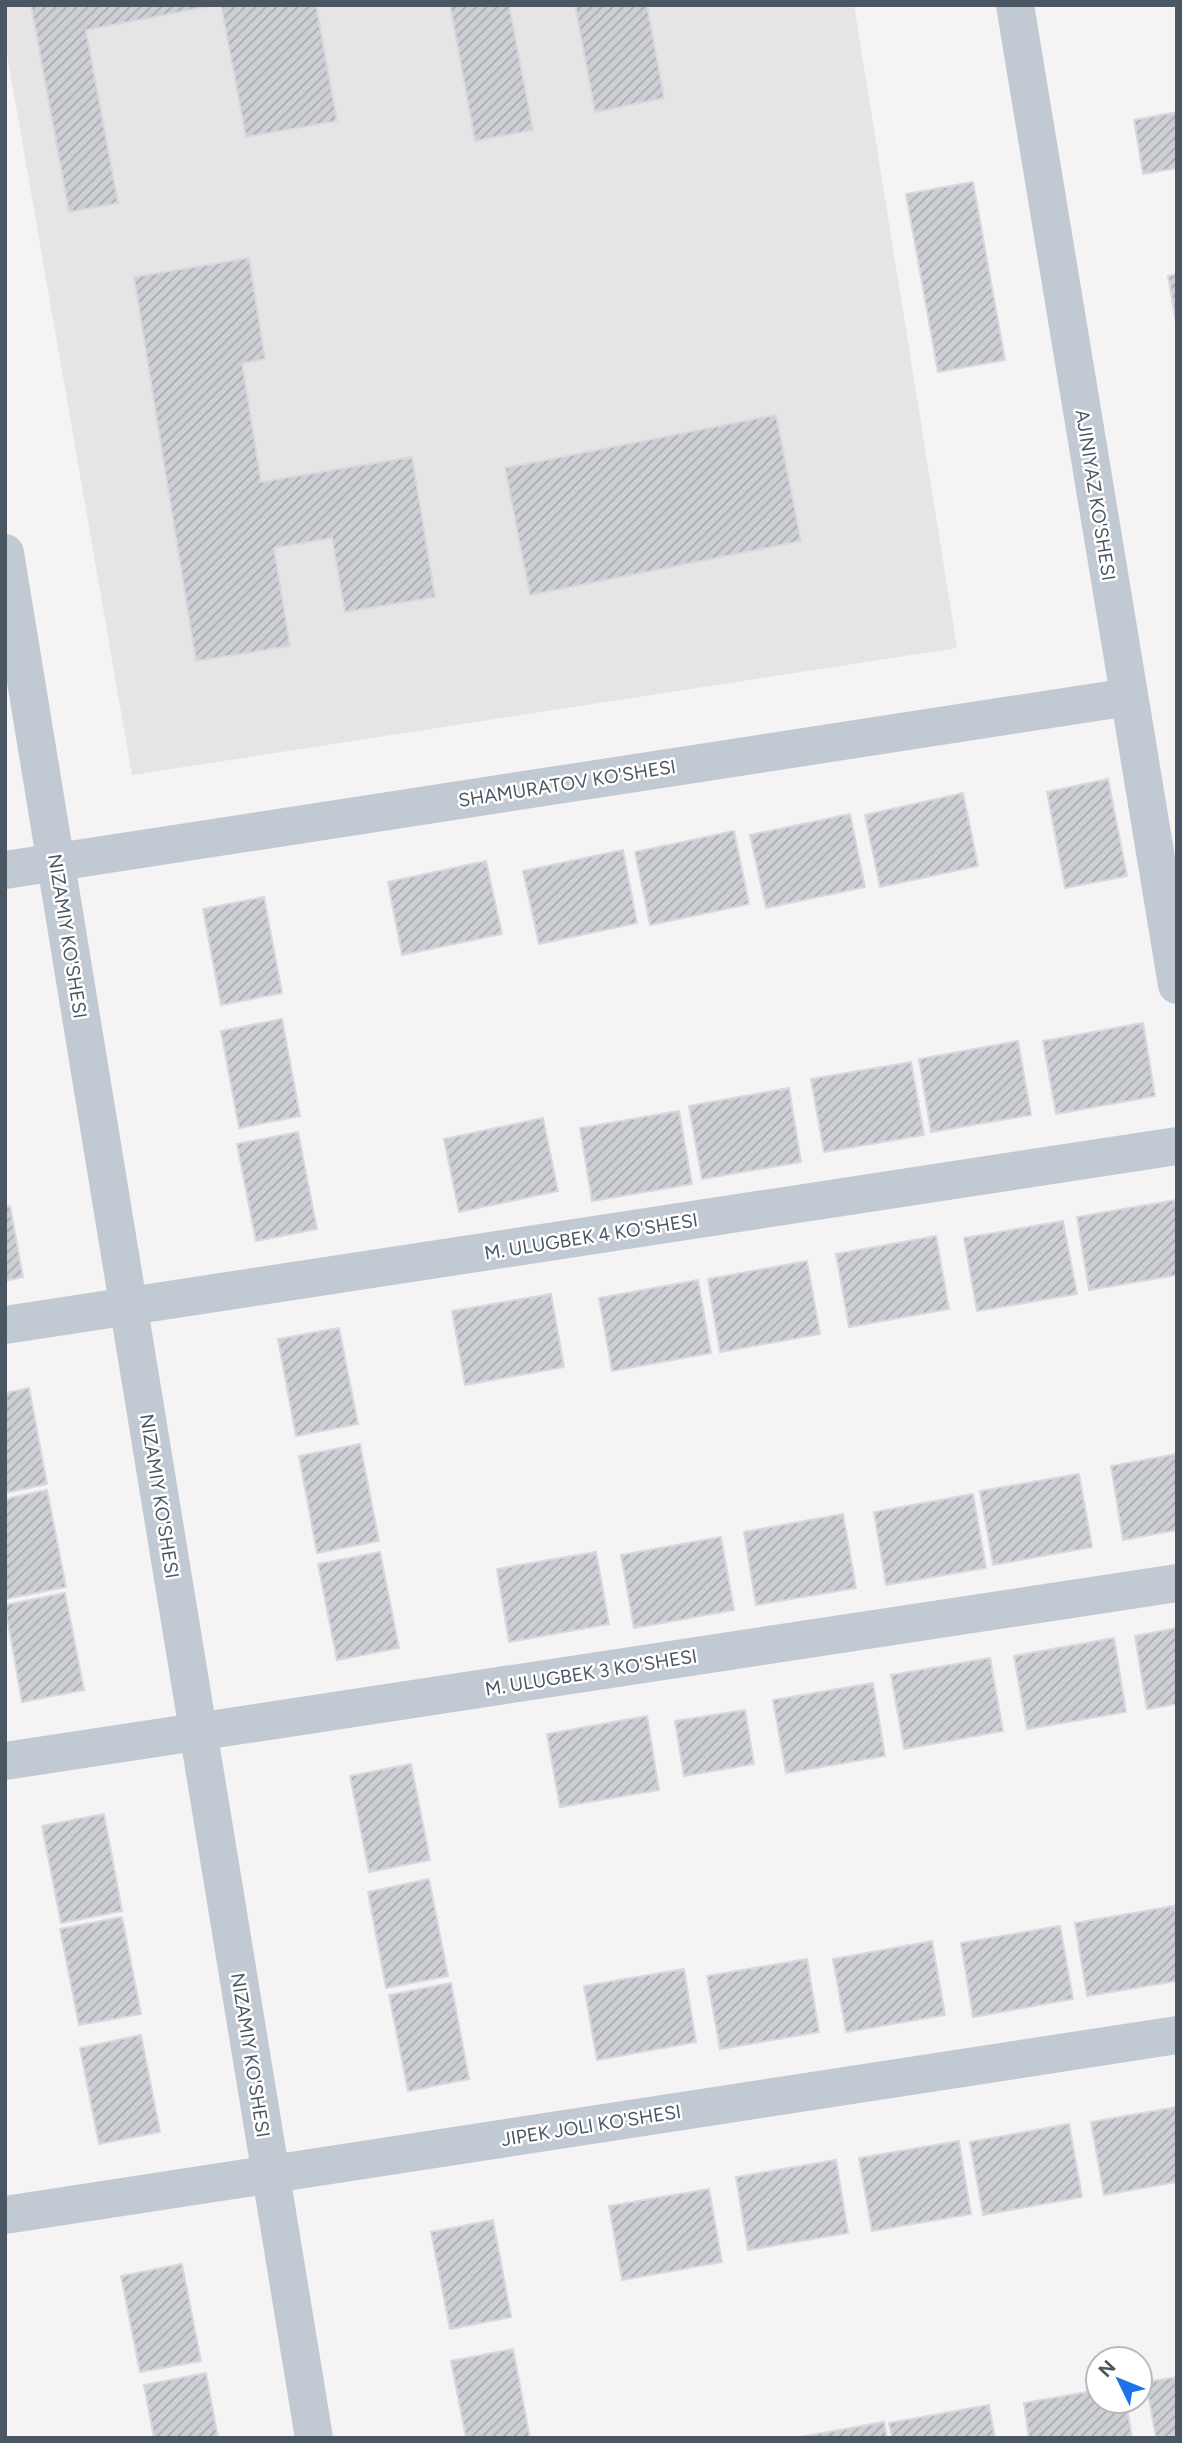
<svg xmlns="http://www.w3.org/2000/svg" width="1182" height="2443" font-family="Figtree,sans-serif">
<defs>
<pattern id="building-hatch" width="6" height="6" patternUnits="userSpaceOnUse" patternTransform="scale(1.75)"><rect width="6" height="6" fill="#cdcfd5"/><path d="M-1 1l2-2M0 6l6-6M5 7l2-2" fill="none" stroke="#a8abb0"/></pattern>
</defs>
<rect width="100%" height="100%" fill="#f5f3f3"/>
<path fill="#e6e4e5" d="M5,5h849l103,643 -825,127 -127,-733z"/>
<g fill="url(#building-hatch)" stroke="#d7d9de" stroke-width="2">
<path d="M31,5h185l-130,25 32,173 -49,9z"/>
<path d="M221,5h95l21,116 -91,16z"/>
<path d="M450,5h59l24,125 -58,11z"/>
<path d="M575,5h72l17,93 -69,14z"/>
<path d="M1177,112v56l-34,6 -9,-54z"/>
<path d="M973,182l32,178 -67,12 -32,-178z"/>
<path d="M249,258l16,101 -23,4 19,119 151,-25 23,140 -90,15 -13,-74 -58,10 16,98 -94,15 -62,-384z"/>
<path d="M1177,274v54l-9,-52z"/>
<path d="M776,415l25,126 -271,54 -25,-127z"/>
<path d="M1108,779l19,97 -62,12 -18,-96z"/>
<path d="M963,793l15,73 -98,21 -15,-72z"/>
<path d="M850,814l15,73 -99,21 -16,-73z"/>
<path d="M734,831l15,73 -99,21 -15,-73z"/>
<path d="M623,850l14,73 -98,21 -16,-73z"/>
<path d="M486,861l16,73 -100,21 -14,-73z"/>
<path d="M264,897l18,96 -61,12 -18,-96z"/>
<path d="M282,1019l18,97 -61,12 -18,-97z"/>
<path d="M1143,1023l12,73 -99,18 -13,-73z"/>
<path d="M1018,1041l13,74 -100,17 -12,-73z"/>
<path d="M911,1062l13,73 -100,17 -13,-73z"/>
<path d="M789,1088l12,74 -99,17 -13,-73z"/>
<path d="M679,1111l13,73 -100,17 -12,-73z"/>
<path d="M543,1118l15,73 -99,21 -15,-73z"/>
<path d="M298,1132l19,97 -61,12 -19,-97z"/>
<path d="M1176,1200l1,75 -88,15 -12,-73z"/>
<path d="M10,1206l13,71 -18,4v-74z"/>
<path d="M1063,1221l14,73 -100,17 -13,-73z"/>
<path d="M936,1236l13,73 -100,18 -13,-73z"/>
<path d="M807,1261l13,73 -100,18 -12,-73z"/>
<path d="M698,1280l13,73 -99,18 -13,-73z"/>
<path d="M551,1294l13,73 -99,18 -13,-74z"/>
<path d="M339,1328l19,96 -62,12 -18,-97z"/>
<path d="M29,1388l18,96 -42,9v-100z"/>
<path d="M360,1444l19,97 -62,12 -18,-97z"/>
<path d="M1177,1454v76l-54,10 -12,-74z"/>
<path d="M1079,1474l13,73 -99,18 -13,-74z"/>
<path d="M47,1490l19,97 -61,12v-100z"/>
<path d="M973,1494l13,74 -100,17 -12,-73z"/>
<path d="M843,1514l13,74 -100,17 -12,-73z"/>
<path d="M721,1537l13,73 -100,18 -13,-73z"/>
<path d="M380,1552l19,96 -62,12 -19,-96z"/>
<path d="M596,1552l13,72 -100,18 -12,-73z"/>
<path d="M65,1593l19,97 -62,12 -17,-97z"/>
<path d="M1177,1628v76l-30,5 -12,-73z"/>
<path d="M1114,1638l12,74 -99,17 -13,-73z"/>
<path d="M990,1658l13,73 -99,18 -13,-74z"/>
<path d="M873,1683l12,73 -99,17 -13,-73z"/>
<path d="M745,1710l9,54 -70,12 -9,-55z"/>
<path d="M647,1716l12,74 -99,17 -13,-73z"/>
<path d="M411,1764l19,96 -61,12 -19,-96z"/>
<path d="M104,1814l18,97 -61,12 -19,-97z"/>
<path d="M429,1879l19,97 -62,12 -18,-96z"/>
<path d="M1174,1906l3,14v61l-90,15 -12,-73z"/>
<path d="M122,1917l19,97 -62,11 -19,-96z"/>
<path d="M1060,1926l13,73 -100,18 -12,-74z"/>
<path d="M932,1941l13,74 -99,17 -13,-73z"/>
<path d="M807,1959l12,73 -99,17 -13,-73z"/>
<path d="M684,1969l12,73 -99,18 -13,-74z"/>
<path d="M451,1983l18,96 -61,12 -19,-96z"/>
<path d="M141,2035l19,97 -61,12 -19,-96z"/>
<path d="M1177,2107v75l-73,13 -13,-73z"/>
<path d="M1069,2124l13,73 -99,18 -13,-73z"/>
<path d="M959,2141l12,73 -99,17 -13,-73z"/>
<path d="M836,2160l12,73 -100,17 -12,-73z"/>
<path d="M709,2189l13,73 -100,18 -13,-74z"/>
<path d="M493,2220l18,97 -61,12 -19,-97z"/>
<path d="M182,2264l19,97 -61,11 -19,-96z"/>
<path d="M513,2349l17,89h-64l-15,-77z"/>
<path d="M206,2373l12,65h-64l-10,-53z"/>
<path d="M1177,2377v61h-21l-10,-56z"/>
<path d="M1098,2390v11h28l6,37h-103l-5,-35z"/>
<path d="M989,2405l6,33h-103l-3,-15z"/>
<path d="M884,2422l3,16h-92z"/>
</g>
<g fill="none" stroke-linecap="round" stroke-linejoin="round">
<g stroke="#c1cad2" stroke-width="38">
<path d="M1015,5l162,980"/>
<path d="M5,553l309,1885"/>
<path d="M5,870l1124,-173"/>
<path d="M5,1325l1172,-179"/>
<path d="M5,1761l1172,-178"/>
<path d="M5,2215l1172,-180"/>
</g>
</g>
<g text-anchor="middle" stroke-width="5" stroke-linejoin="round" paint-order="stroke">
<g font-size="19" fill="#4a5661" stroke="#fff">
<text transform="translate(1096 495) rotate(81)" y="7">AJINIYAZ KO'SHESI</text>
<text transform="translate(567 783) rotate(-9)" y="7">SHAMURATOV KO'SHESI</text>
<text transform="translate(68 936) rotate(81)" y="7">NIZAMIY KO'SHESI</text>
<text transform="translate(591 1236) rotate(-9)" y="7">M. ULUGBEK 4 KO'SHESI</text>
<text transform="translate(160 1496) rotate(81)" y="7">NIZAMIY KO'SHESI</text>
<text transform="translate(591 1672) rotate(-9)" y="7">M. ULUGBEK 3 KO'SHESI</text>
<text transform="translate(251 2055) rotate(81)" y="7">NIZAMIY KO'SHESI</text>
<text transform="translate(591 2125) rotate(-9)" y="7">JIPEK JOLI KO'SHESI</text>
</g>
</g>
<rect width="1182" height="2443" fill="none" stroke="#4a5661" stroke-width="14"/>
<g transform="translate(1119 2380) rotate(313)"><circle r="33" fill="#ffffff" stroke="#b7bbc0" stroke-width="2"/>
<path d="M0-5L12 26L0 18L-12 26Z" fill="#1a73e8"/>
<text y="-10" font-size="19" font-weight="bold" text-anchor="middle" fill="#4a5661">N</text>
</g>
</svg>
